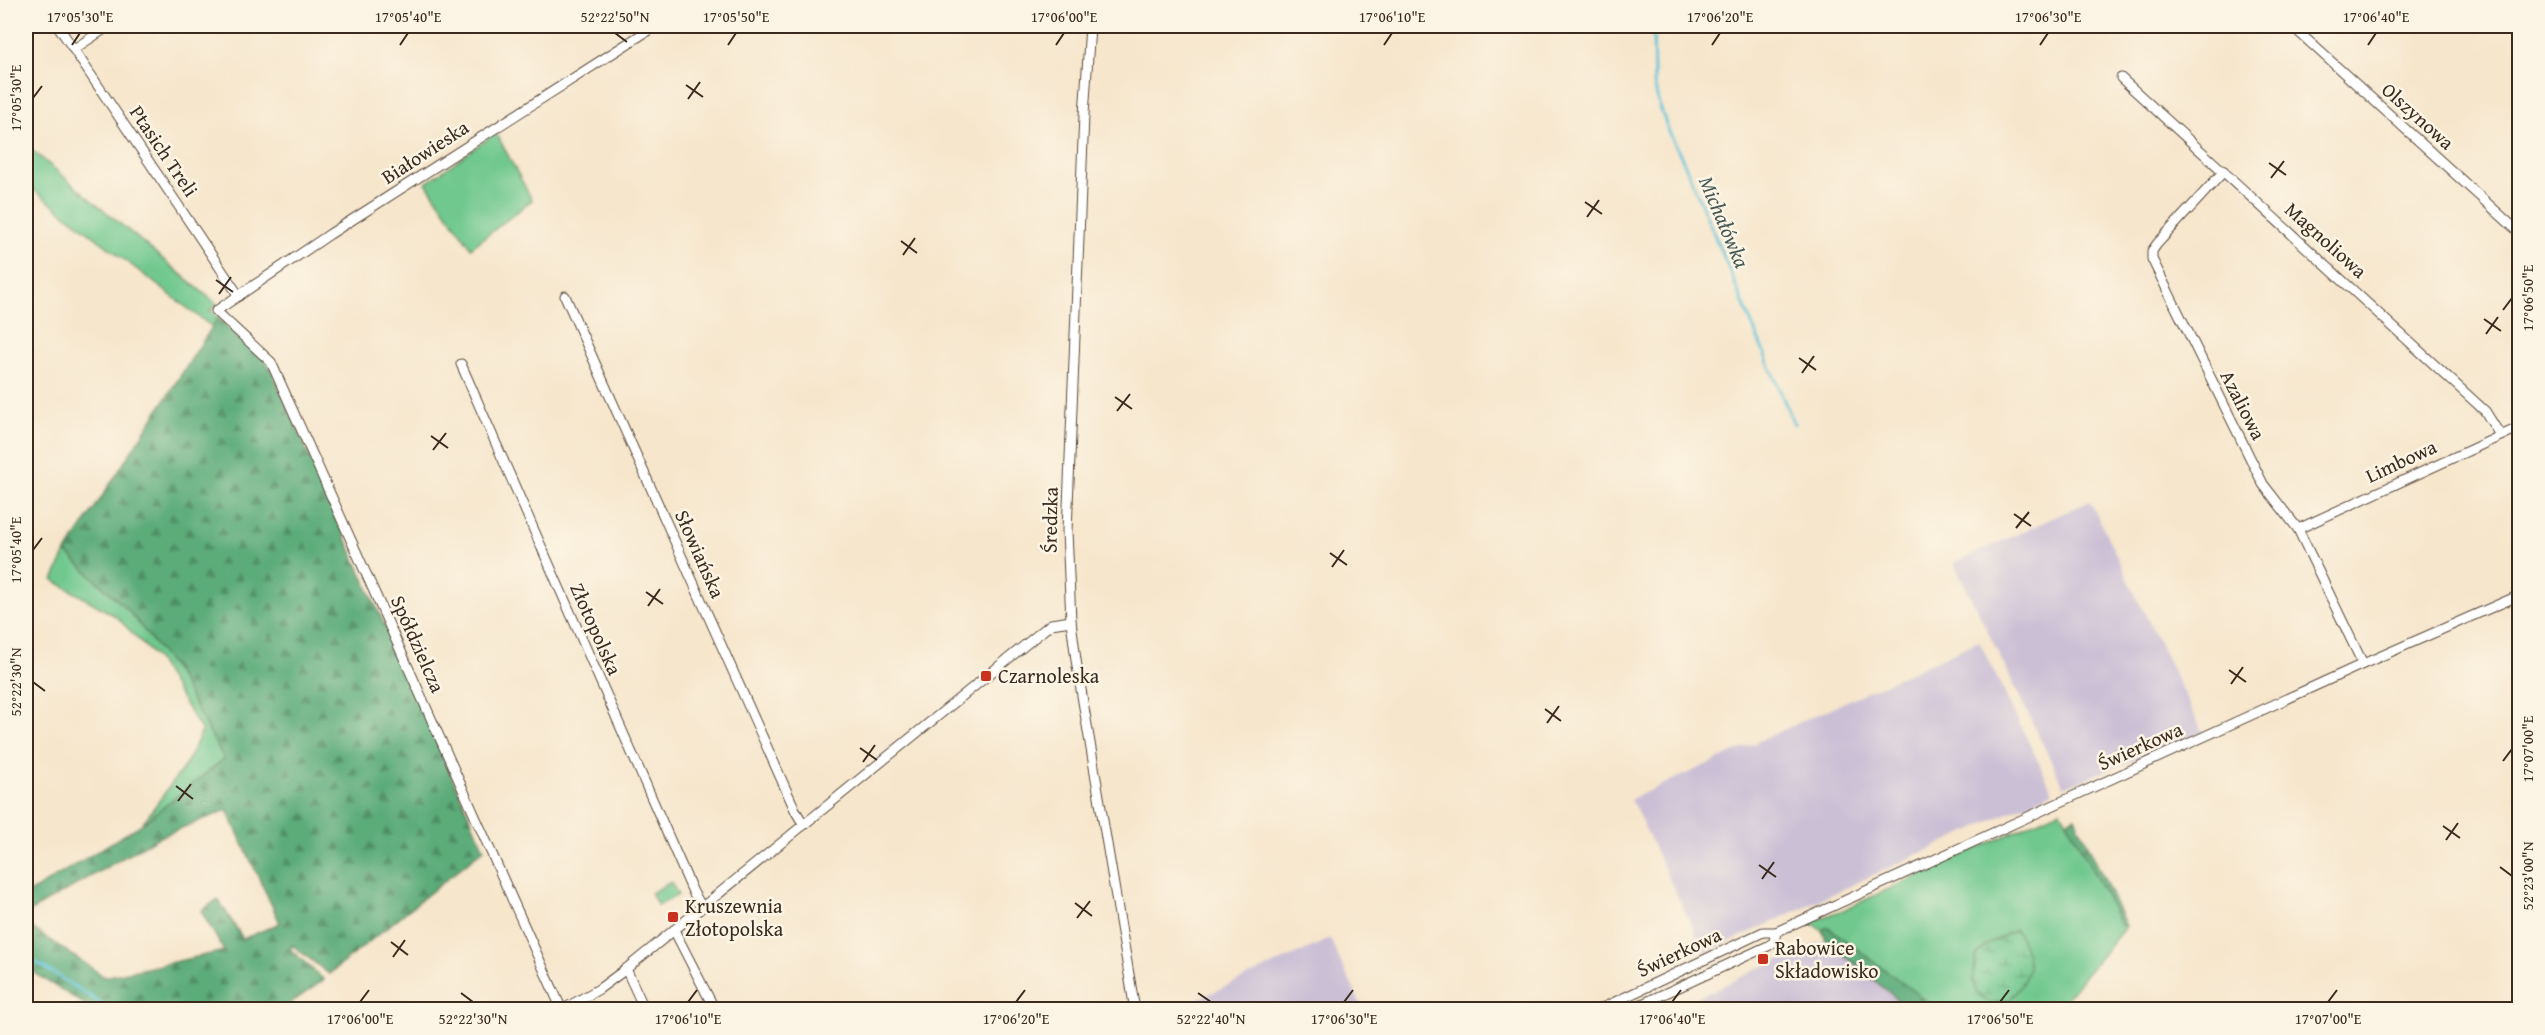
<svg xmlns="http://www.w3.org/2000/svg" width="2545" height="1035" font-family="'Gentium Book Plus',serif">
<defs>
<pattern id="forest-firs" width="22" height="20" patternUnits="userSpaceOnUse" patternTransform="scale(1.5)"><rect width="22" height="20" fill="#5cac79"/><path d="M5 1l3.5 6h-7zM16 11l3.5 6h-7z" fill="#4d8c63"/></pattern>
<pattern id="wetland-marsh" width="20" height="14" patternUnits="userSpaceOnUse" patternTransform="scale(1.5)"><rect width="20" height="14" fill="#70c88e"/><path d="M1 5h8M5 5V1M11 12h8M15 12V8" fill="none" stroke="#5da373"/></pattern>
</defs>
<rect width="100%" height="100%" fill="#fcf5e5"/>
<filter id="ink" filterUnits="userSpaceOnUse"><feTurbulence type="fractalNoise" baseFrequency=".0167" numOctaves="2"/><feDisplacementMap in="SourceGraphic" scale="12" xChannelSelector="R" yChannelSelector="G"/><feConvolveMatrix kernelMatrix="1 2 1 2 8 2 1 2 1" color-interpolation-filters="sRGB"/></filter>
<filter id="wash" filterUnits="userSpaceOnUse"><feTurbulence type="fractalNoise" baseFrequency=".008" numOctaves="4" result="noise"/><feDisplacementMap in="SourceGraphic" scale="24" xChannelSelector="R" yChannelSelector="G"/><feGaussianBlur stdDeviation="1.35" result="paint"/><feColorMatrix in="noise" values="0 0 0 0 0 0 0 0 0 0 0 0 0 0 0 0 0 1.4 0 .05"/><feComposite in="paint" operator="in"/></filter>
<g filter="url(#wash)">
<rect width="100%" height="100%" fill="#f6e6cc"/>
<g fill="#cbbfd5">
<path d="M2090,501l113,232 -139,54 -110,-224z"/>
<path d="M1979,641l74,151 -348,161 -74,-154z"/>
<path d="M1330,939l33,70h-187z"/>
<path d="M1826,940l83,69 -237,1 90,-43z"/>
</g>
<g fill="#70c88e" stroke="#567956" stroke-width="1.5">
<path d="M496,133l36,67 -61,48 -45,-65z"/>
<path d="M26,148l8,4 184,153 -8,5 8,8 -6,9 -186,-143z"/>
<path d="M66,552l62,58 48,61 48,88 -82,65 44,-60 16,-33 -46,-73 -39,-41 -64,-37z"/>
<path d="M2061,810l60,115 5,1 -69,83 -120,1 -109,-83 -6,3 -12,-8 33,-12z"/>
<path d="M671,882l7,13 -20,11 -7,-13z"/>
</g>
<g fill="url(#forest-firs)" stroke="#4c6b4c" stroke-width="1.5">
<path d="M218,318l47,42 7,12 212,477 -155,125 -37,-29 -1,5 33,30 -42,29h-190l-66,-41v-44l79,53 119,-26 -23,-40 17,-12 25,40 37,-16 -53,-113 -70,28 -131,76v-19l116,-71 82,-65 -48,-88 -48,-61 -62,-58z"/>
<path d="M2075,817l51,109 -5,-1 -54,-104z"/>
<path d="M1828,927l109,82h-28l-83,-69 -4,-10z"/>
</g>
<path fill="url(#wetland-marsh)" stroke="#567956" stroke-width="1.5" d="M2016,929c17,34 17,42 -6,71l-20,3 -14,-11 -3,-12 3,-24 9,-10z"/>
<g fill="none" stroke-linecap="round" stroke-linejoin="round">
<g stroke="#5cc2d9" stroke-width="3">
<path d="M1653,26l1,57 4,18 10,29 14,28 112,266"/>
<path d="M26,956l86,54"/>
</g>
</g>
</g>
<g filter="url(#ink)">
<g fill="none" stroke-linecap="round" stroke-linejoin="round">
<defs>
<g id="minor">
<path d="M58,26l181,270"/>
<path d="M1090,26l-6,89 -17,416 4,90 5,39 59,350"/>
<path d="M2292,26l228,207"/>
<path d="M74,49l35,-23"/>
<path d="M2121,78l364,333 15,24"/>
<path d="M2224,171l-67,73 -5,7v8l111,225 35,45 65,135"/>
<path d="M565,296l231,516 8,13"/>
<path d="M461,364l232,528 9,15"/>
<path d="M2298,529l222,-102"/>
<path d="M674,930l41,80"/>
<path d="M626,969l19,41"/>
<path d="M562,1010l-291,-648 -55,-51 114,-77 325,-208"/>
<path d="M562,1010l37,-21 27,-20 425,-345 20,-3"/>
<path d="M1598,1010l165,-78h13l587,-268 157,-69"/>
<path d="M1629,1010l139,-64 6,-4 2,-10"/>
</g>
</defs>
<use href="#minor" stroke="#574638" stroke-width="11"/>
<use href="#minor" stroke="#fff" stroke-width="9"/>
</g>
</g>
<path fill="none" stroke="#3b2a1e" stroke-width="2" d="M615,33l12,9M72,45l8,-12M400,45l8,-12M728,45l8,-12M1056,45l8,-12M1384,45l8,-12M1712,45l8,-12M2040,45l8,-12M2368,45l8,-12M686,85l17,12M33,98l9,-12M688,99l12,-17M2269,163l17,12M2271,178l13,-17M1585,202l17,12M1587,217l12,-17M901,241l16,12M903,255l12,-17M216,280l17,12M219,294l12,-17M2503,310l9,-12M2484,319l17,12M2486,334l12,-17M1799,358l17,12M1802,373l12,-17M1115,397l17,12M1117,411l13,-17M431,436l17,12M433,450l13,-17M2014,514l17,12M2016,528l13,-16M33,550l9,-12M1330,553l17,12M1332,567l12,-17M646,592l17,12M648,606l12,-17M2229,670l17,12M33,682l12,9M2231,684l12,-17M1545,709l16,12M1547,723l12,-17M860,748l17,12M2503,761l9,-12M863,762l12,-17M176,786l17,13M178,801l13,-17M2443,826l17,12M2446,840l12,-17M1759,865l17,12M2500,867l12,9M1762,879l12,-17M1075,903l17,13M1077,918l13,-17M391,942l17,13M393,957l12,-17M461,993l12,9M1198,993l13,9M360,1002l9,-12M688,1002l9,-12M1016,1002l9,-12M1344,1002l9,-12M1672,1002l9,-12M2000,1002l9,-12M2328,1002l9,-12"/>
<g fill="#c8321e" stroke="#fcf5e5" stroke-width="2">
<rect x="980" y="670" width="12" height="12" rx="3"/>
<rect x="667" y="911" width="12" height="12" rx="3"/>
<rect x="1757" y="953" width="12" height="12" rx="3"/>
</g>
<g text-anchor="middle" stroke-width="5" stroke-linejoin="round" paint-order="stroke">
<g font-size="20" fill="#3b2a1e" stroke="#fcf5e5">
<text transform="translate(2418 116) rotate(42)" y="7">Olszynowa</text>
<text transform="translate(164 151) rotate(56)" y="7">Ptasich Treli</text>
<text transform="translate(425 152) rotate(-33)" y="7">Białowieska</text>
<text transform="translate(2326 240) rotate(42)" y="7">Magnoliowa</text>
<text transform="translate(2243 405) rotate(63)" y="7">Azaliowa</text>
<text transform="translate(2401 461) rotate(-25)" y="7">Limbowa</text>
<text transform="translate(1050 520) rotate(-89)" y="7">Średzka</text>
<text transform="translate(700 554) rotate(66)" y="7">Słowiańska</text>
<text transform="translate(596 629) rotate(66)" y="7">Złotopolska</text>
<text transform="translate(418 644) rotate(66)" y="7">Spółdzielcza</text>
<text transform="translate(2140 746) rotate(-24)" y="7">Świerkowa</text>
<text transform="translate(1679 952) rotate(-25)" y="7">Świerkowa</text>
</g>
<g font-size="20" fill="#3b2a1e" stroke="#fcf5e5" text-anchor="start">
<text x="998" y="683">Czarnoleska</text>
<text x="685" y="913">Kruszewnia<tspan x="685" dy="23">Złotopolska</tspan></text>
<text x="1775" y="955">Rabowice<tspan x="1775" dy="23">Składowisko</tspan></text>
</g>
<g font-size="21" font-style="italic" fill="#455856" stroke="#fcf5e5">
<text transform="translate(1724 222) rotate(67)" y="7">Michałówka</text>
</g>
</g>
<rect width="2545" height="1035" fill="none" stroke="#fcf5e5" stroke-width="66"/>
<rect x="33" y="33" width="2479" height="969" fill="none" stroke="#3b2a1e" stroke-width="2"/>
<g font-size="15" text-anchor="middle" fill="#3b2a1e">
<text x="80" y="22">17°05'30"E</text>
<text x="408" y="22">17°05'40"E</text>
<text x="615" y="22">52°22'50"N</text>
<text x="736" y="22">17°05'50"E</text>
<text x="1064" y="22">17°06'00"E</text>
<text x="1392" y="22">17°06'10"E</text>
<text x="1720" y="22">17°06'20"E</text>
<text x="2048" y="22">17°06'30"E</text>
<text x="2376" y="22">17°06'40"E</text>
<text transform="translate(16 98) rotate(-90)" y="5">17°05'30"E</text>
<text transform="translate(2528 298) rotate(-90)" y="5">17°06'50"E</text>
<text transform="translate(16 550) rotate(-90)" y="5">17°05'40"E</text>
<text transform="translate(16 682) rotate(-90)" y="5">52°22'30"N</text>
<text transform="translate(2528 749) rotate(-90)" y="5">17°07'00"E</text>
<text transform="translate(2528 876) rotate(-90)" y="5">52°23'00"N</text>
<text x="360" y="1024">17°06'00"E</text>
<text x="473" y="1024">52°22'30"N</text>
<text x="688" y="1024">17°06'10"E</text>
<text x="1016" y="1024">17°06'20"E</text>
<text x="1211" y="1024">52°22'40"N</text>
<text x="1344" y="1024">17°06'30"E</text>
<text x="1672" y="1024">17°06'40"E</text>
<text x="2000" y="1024">17°06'50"E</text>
<text x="2328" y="1024">17°07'00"E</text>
</g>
</svg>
